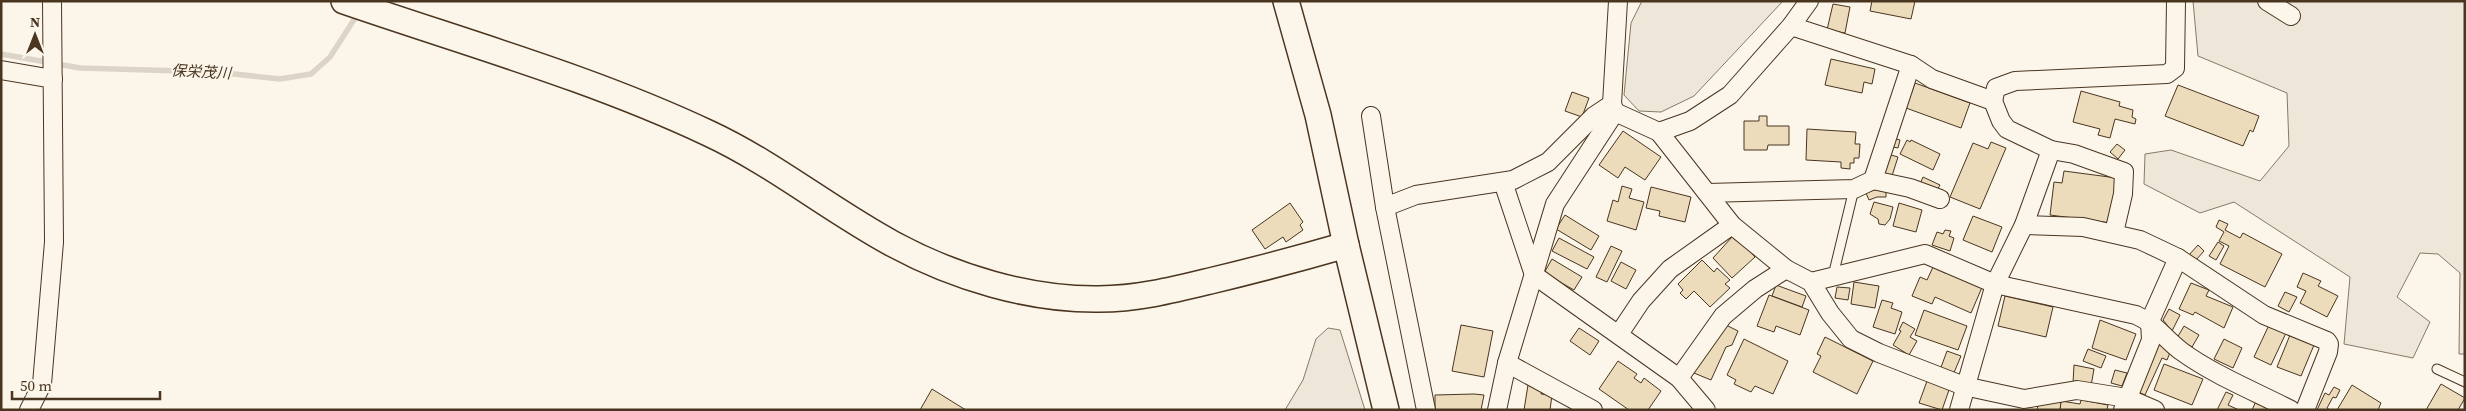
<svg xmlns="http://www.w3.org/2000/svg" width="2466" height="411" font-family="'Source Serif 4','Noto Sans JP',serif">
<rect width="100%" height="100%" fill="#fbf6e9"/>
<g fill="#ede6d9" stroke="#887966">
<path d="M1642,1h141l-89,95 -33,16 -22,-1 -15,-16 7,-72z"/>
<path d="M2193,1h272v353h-6l1,-81 -22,-19 -18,-1 -23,44 33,25 -17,36 -69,-14 6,-67 -116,-75 -34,11 -56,-29 1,-30 26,-4 89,31 29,-35 -2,-53 -89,-37z"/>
<path d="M1328,328l12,2 25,80h-80l18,-30 13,-41z"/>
</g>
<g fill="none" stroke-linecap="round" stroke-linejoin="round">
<path stroke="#dcd4c6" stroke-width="5.5" d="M1,54l79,14 136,4 64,7 31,-5 19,-17 29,-45"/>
</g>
<g fill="#ecdcbc" stroke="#4a3520">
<path d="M1872,1h43l-4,18 -41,-8z"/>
<path d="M1833,4l17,3 -5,26 -18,-3z"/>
<path d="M1831,59l44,10 -3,15 -8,-2 -2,11 -37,-8z"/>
<path d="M1915,83l55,20 -9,25 -55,-20z"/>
<path d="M2178,85l81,31 -6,16 -3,-2 -7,16 -78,-30z"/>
<path d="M2081,91l39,11 -1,4 14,4 -1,7 4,2 -1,5 -20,-5 -5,19 -12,-3 2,-6 -27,-7z"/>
<path d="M1572,92l17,6 -7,19 -17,-6z"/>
<path d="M1759,116h8v10h22v19h-21l-1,5h-23v-29h15z"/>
<path d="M1807,129l49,3 -1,12h5l-1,14h-5v5h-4v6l-9,-1v-6l-35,-2z"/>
<path d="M1623,131l38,26 -16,23 -20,-13 -7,11 -19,-13z"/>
<path d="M1893,138l7,2 -2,8 -5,-1 -2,8 7,2 -7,22 -11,-4z"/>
<path d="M1907,140l3,2 1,-2 29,14 -7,16 -33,-16z"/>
<path d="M1991,142l15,6 -26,61 -30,-12 23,-54 15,6z"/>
<path d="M2117,144l8,6 -7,9 -8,-7z"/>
<path d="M2064,171l53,7 -6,45 -61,-8 4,-33 8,1z"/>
<path d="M1923,177l17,8 -4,7 -16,-8z"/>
<path d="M1622,186l10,3 -3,9 15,4 -8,28 -29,-9 6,-21 5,2z"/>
<path d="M1651,187l40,10 -6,25 -26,-6 1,-5 -14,-3z"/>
<path d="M1877,189h9v8h-9l-8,3 -3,-7z"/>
<path d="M1874,202l19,5 -3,12 -5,6 -6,-1 -1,-5 -8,-5z"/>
<path d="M1290,203l13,19 -3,3 3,5 -17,12 -3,-5 -18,12 -13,-19z"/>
<path d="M1899,203l23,7 -6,22 -23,-6z"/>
<path d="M1565,215l34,21 -8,14 -35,-21z"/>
<path d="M1973,216l29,11 -10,25 -29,-12z"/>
<path d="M2219,220l9,4 -3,6 15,8 3,-5 39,21 -17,33 -45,-23 9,-18 -10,-5 5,-9 -8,-5z"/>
<path d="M1945,230l6,1 -2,5 5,2 -4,13 -18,-6 5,-13 6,2z"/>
<path d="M1732,237l3,3 3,-2 17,19 -23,21 -19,-20z"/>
<path d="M1559,238l35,19 -7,12 -35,-18z"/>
<path d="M2218,242l6,4 -8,14 -7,-4z"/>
<path d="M2198,245l6,6 -8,9 -7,-5z"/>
<path d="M1611,246l11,5 -15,31 -11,-5z"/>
<path d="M1552,259l30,18 -8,13 -30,-17z"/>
<path d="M1702,260l12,12 3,-4 13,12 -5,4 5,4 -20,19 -16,-16 -8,8 -6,-6 3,-3 -5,-6z"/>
<path d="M1621,262l15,8 -10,19 -15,-8z"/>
<path d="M1933,267l12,6 2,-4 36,16 -12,28 -36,-16 -3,7 -20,-8 8,-19 7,3z"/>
<path d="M2303,273l18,8 -3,5 20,10 -11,21 -27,-14 6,-12 -9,-4z"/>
<path d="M1854,282l25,4 -4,22 -24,-4z"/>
<path d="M2191,283l18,7 -3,6 27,11 -9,21 -29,-16 -2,3 -14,-6z"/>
<path d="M1776,285l30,11 -4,11 -30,-11z"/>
<path d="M1837,287l13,1 -2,12 -13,-2z"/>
<path d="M2285,292l12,5 -8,15 -11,-6z"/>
<path d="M1769,295l40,15 -9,25 -24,-9 -2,6 -17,-6z"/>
<path d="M2005,296l48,11 -7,30 -48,-11z"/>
<path d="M1882,300l11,3 -2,5 11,4 -7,22 -22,-7z"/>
<path d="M2169,309l11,6 -8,16 -9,-11z"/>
<path d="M1924,310l43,16 -9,24 -43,-15z"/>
<path d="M2100,320l36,14 -10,26 -34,-12z"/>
<path d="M1903,322l12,7 -5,8 7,4 -8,14 -16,-10 8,-14 -2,-1z"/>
<path d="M1724,324l14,7 -6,14 -6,2 -15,33 -17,-7 14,-26z"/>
<path d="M1461,325l32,6 -9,46 -32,-6z"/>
<path d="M2269,325l17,8 -15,32 -17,-8z"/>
<path d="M2184,326l15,9 -7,12 -15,-9z"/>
<path d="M1579,328l20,13 -9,14 -20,-14z"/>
<path d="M2290,335l24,10 -13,31 -24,-9z"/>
<path d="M1825,337l48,24 -16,33 -44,-22 8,-16 -4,-2z"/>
<path d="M1744,339l44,22 -15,33 -18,-8 -4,6 -17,-8 2,-4 -9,-5z"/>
<path d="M2224,339l18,9 -9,20 -19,-9z"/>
<path d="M2155,343l16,7 -4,10 -5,-2 -17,37 -11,-5z"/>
<path d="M2088,349l18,7 -5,12 -18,-7z"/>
<path d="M1947,351l14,5 -8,19 -13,-5z"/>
<path d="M1618,361l19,13 -3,4 7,5 3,-5 17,13 -13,19h-19l-30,-21z"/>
<path d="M2164,364l39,15 -11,26 -38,-15z"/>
<path d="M2074,365l20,4 -3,17 -18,-3z"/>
<path d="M2115,370l12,3 -5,13 -11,-3z"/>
<path d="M1927,381l22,9 -7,20 -23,-7z"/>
<path d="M2441,384l24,14 -7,12h-32z"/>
<path d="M1528,385l15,2 -2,7 11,1 -2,15h-26z"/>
<path d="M2352,385l29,18 -3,7h-41z"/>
<path d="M2334,387l6,3 -4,8 -3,-1 -6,11 3,2h-13l8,-17 4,2z"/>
<path d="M932,389l29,18 5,3h-46z"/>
<path d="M2226,392l7,3 -5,10 11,5h-22z"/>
<path d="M1435,395l39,-1 10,1 -3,15h-46z"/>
<path d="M2257,399l22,11h-27z"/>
<path d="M2081,400l27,5 -1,5h-47l1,-9 19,3z"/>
<path d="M2061,401l-1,9h-23l1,-5z"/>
</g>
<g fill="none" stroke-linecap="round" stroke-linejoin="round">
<defs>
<g id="lane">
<path d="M1833,276l21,-87"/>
<path d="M2437,369l28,13"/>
</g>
<g id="street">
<path d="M2267,1l24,15"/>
<path d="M1791,26l120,39 21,14 61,22 8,20 6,8 44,21 23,4 50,18 -1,22 -9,39"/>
<path d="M1,70l52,9"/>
<path d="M1993,101l3,-13 19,-7 152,-7 8,-6 1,-67"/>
<path d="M1615,112l44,20 31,-11 40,-26 61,-69 18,-25"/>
<path d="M1371,116l14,91 41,203"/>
<path d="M1659,132l73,93 54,44 25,13 19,31 21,26 28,14 85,33 60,13 53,-9 50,8 28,12"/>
<path d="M1873,180l37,8 30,11"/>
<path d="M1503,182l31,93 145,103 27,32"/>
<path d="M1708,193l146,-4 19,-9 38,-115"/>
<path d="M1385,207l31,-12 97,-15 35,-18 46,-46 18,-12"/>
<path d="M2024,225l59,2 57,13 38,18 86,57 63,26 2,3 -1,8 -23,58"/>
<path d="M1811,282l114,-28 70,30 141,31c20,9 28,23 45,36 33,24 73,40 110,59"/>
<path d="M1619,334l22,-33 29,-32 62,-44"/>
<path d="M1507,363l86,47"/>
<path d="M1679,378l44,-62 32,-27 31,-20"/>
<path d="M29,410l13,-26 12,-142 -2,-241"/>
<path d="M1497,410l10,-47 48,-159 60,-92 -3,-8 6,-103"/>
<path d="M1959,410l36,-126 29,-59 27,-75"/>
<path d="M2123,410l28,-70 -1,-19 28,-63"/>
</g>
<g id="secondary">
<path d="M344,1c122,42 247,77 364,132 65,30 122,77 185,111 61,33 136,56 206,55 38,0 74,-9 111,-18 46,-11 91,-23 136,-36"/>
<path d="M1286,1l32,114 28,130 40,165"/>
</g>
</defs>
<use href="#lane" stroke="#4a3520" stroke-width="11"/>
<use href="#street" stroke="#4a3520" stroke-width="20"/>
<use href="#secondary" stroke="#4a3520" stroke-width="28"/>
<use href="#lane" stroke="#fbf6e9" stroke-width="9"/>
<use href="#street" stroke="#fbf6e9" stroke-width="18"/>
<use href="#secondary" stroke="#fbf6e9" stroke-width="25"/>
</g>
<g text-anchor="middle" stroke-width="4" stroke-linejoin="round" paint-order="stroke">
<g font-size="15" font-style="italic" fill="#4a3520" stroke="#fbf6e9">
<text transform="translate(201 72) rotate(3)" y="5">保栄茂川</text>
</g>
</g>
<rect width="2466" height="411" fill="none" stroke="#4a3520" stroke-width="5"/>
<g transform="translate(35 35)" stroke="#fbf6e9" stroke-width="4" paint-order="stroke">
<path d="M0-4L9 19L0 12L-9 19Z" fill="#4a3520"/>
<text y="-8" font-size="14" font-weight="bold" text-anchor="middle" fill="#4a3520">N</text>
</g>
<path d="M12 391v8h148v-8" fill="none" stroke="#4a3520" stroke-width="2.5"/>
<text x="20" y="391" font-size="15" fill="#4a3520" stroke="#fbf6e9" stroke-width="4" paint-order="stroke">50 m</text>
</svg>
